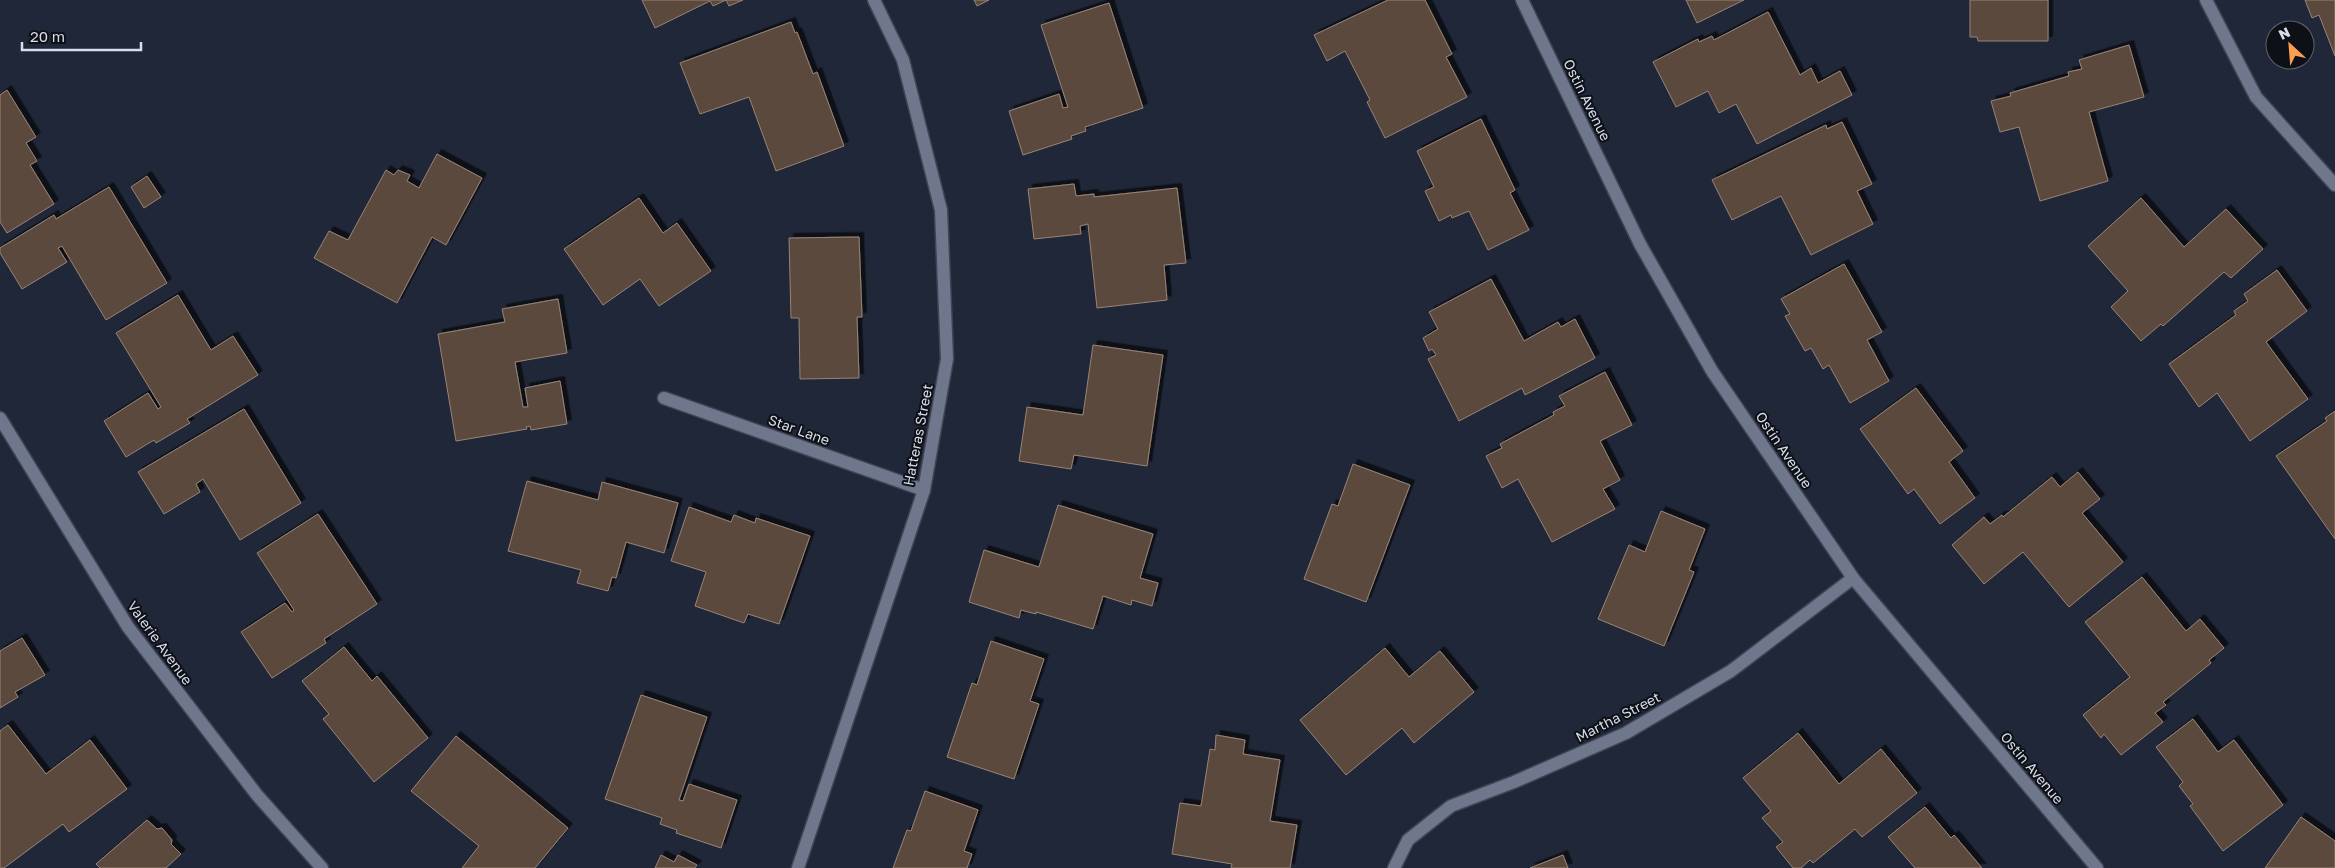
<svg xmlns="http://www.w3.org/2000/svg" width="2335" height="868" font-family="'Golos Text',sans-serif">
<defs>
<filter id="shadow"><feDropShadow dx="4.5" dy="-4.5" stdDeviation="0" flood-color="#0009"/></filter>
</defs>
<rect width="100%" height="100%" fill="#202738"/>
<g fill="#5c493c" stroke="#998476" filter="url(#shadow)">
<path d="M642,0h84l-13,6 -3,-5 -55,27z"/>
<path d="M726,0h17l-14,6z"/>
<path d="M974,0h15l-12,6z"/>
<path d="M1388,0h37l27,54 -6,3 21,40 -82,41 -18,-36 3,-2 -25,-49 -18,10 -13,-26z"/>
<path d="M1686,0h58l-47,23z"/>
<path d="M1970,0h78v41h-70l-1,-4h-7z"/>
<path d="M2305,0h30v56l-16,-41 -7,3z"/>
<path d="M1109,3l34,105 -58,19 1,4 -15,5 1,3 -49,16 -14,-44 50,-17 4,14 5,-1 -27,-82z"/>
<path d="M1768,12l32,63 11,-7 7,15 22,-12 12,24 -95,49 -21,-40 -17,9 -11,-22 -32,16 -23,-45 45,-23 1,3 13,-6 2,4z"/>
<path d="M791,22l4,11 2,-1 16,42 4,-2 27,74 -68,25 -27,-74 -49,17 -20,-51z"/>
<path d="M2129,45l15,52 -55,15 19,69 -68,20 -21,-74 -19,5 -9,-31 20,-5 -1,-3 59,-17 -1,-4 14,-3 -3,-9z"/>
<path d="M7,90l29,47 -10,6 11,18 -7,4 24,39 -47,29 -7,-11v-127z"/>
<path d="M1481,119l34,71 -5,3 19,37 -41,20 -19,-39 -17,7 -1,-3 -12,6 -14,-30 9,-4 -17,-36z"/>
<path d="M1842,122l30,62 -15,7 16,33 -62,31 -30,-59 -49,24 -20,-40 114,-55 1,4z"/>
<path d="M437,154l45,24 -36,67 -14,-8 -35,66 -83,-45 15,-27 19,9 38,-70 8,5 4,-5 12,5 -3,6 12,7z"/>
<path d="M147,176l14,21 -17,11 -13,-21z"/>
<path d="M1074,184l2,12 18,-2v3l83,-9 9,75 -22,2 3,35 -70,8 -9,-84 -8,2 1,8 -47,5 -6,-50z"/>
<path d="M109,187l58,96 -61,37 -44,-74 -4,2 9,14 -45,27 -22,-36v-5l54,-33 2,4z"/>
<path d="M639,198l24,35 14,-10 34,48 -52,35 -19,-27 -37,26 -39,-56z"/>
<path d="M2141,198l43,49 42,-38 37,40 -32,29 -7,-6 -61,54 -2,-2 -20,17 -30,-34 17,-16 -40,-45z"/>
<path d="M859,237l3,80h-5l2,61 -59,1 -1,-61h-8l-2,-80z"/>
<path d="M1844,264l38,68 -15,8 22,41 -39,22 -21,-38 -6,4 -12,-21 -6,3 -20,-35 5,-2 -9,-15z"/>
<path d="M2277,270l30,41 -41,31 42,57 -58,42 -33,-48 -18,14 -30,-43 67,-49 -2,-4 14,-10 -4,-7z"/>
<path d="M1491,279l33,62 34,-19 3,5 14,-8 20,39 -70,37 -3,-7 -63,33 -31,-62 8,-4 -4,-6 -3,2 -6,-13 15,-9 -9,-17z"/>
<path d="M178,295l33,55 22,-14 25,39 -71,44 3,4 -34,20 -2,-3 -28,17 -22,-36 44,-28 10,16 3,-2 -45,-74z"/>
<path d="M558,299l9,54 -52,9 8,45h5l-3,-19 35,-7 7,43 -36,6 -1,-4 -4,1 1,2 -71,12 -18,-107 67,-12 -3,-13z"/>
<path d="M1093,345l70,10 -16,111 -73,-11 -3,14 -52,-8 8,-54 56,8z"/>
<path d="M1605,372l27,53 -32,16 20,39 -17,9 12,20 -63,33 -34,-63 -16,9 -16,-32 16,-8 -2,-4 54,-29 -1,-3 12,-6 -6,-10z"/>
<path d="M1916,388l47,63 -14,11 26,36 -35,26 -26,-35 -6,5 -48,-65z"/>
<path d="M244,409l57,94 -61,37 -37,-61 -7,5 4,8 -36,22 -26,-42z"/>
<path d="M2335,411v128l-59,-83 51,-35 -2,-3z"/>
<path d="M1353,464l57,21 -44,117 -62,-23 28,-75 6,2z"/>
<path d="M2078,472l22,27 -18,14 41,49 -54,45 -46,-55 -39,32 -32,-39 32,-28 6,7 12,-9 1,2 49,-40 8,10z"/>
<path d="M527,481l71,19 4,-18 76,21 -14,50 -38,-11 -10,36 -4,-1 -4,14 -31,-8 4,-13 -73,-19z"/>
<path d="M1058,505l95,29 -13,44 18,5 -6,23 -20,-6 -1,5 -28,-9 -10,33 -57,-17v2l-15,-4 -2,8 -50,-16 15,-52 55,17z"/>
<path d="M689,507l42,15 3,-7 21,8 1,-5 54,18 -31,88 -31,-10 -4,9 -49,-17 11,-34 -35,-11z"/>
<path d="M1661,511l44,18 -16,41 5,2 -30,74 -66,-27 31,-74 16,7z"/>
<path d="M318,514l59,90 -53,35 2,4 -54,35 -31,-46 44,-29 7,9 2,-2 -37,-57z"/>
<path d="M2142,577l44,54 14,-12 24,29 -15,12 2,3 -48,39 3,3 -11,8 8,9 -42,33 -17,-21 -3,4 -18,-23 47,-38 -45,-55z"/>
<path d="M22,638l23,37 -30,17 3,5 -18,11v-57z"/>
<path d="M991,641l53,18 -14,42 9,3 -25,75 -67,-22 25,-74 5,2z"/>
<path d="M344,647l28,34 5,-5 51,62 -54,44 -51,-63 6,-5 -27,-33z"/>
<path d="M1385,648l24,29 31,-26 34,41 -60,51 -12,-15 -56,47 -46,-55z"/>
<path d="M641,695l66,22 -28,83 4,1 6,-17 48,16 -16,48 -45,-15 1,-3 -17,-6 2,-6 -57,-19z"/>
<path d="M2193,719l25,33 16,-12 49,65 -60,46 -33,-45 3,-2 -14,-18 4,-4 -27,-35z"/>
<path d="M8,725l38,49 44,-34 37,49 -58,43 -6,-8 -59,44h-4v-137z"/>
<path d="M1798,733l41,51 42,-35 36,44 -55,44 -7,-8 -42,34 -3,-3 -9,8h-8l-17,-21 7,-5 -21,-24 9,-7 -28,-33z"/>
<path d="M1216,735l29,5 -2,14 37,6 -10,61 27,4 -7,43h-59l1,-4 -60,-10 8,-51 21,3 9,-57 5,1z"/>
<path d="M456,736l112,92 -33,40h-73l17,-22 -68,-55z"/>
<path d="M925,791l53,19 -14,41 8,3 -5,14h-74l14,-38 4,1z"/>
<path d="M1925,807l26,31 3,-3 28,33h-67l-27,-31z"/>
<path d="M2301,817l34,24v27h-70z"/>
<path d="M147,820l10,9 5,-1 10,12 -1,4 10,10 -15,14h-66l-4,-4z"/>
<path d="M661,855l13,7 4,-7 19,10 -2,3h-40z"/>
<path d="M1563,855l5,13h-38z"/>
</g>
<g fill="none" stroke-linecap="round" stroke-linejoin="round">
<defs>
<g id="minor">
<path d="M1522,0l118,244 72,127 141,207 244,290"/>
<path d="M2206,0l50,97 79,88"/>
<path d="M664,398l260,92"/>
<path d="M0,418l128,209 129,168 65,73"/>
<path d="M798,868l126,-378 23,-131 -6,-149 -38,-150 -29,-60"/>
<path d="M1394,868l14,-28 43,-34 63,-24 112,-49 105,-62 122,-93"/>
</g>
</defs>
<use href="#minor" stroke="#404554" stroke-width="15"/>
<use href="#minor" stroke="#6f778c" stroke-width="12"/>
</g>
<g text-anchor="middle" stroke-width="4" stroke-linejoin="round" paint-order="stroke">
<g font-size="14" fill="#d9dde9" stroke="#0d1017">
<text transform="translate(1587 100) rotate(64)" y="5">Ostin Avenue</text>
<text transform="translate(799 430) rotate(20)" y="5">Star Lane</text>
<text transform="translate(918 435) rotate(-79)" y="5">Hatteras Street</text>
<text transform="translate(1784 450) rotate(56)" y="5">Ostin Avenue</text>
<text transform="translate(160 643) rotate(54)" y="5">Valerie Avenue</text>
<text transform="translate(1618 717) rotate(-27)" y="5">Martha Street</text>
<text transform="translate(2032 768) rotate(50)" y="5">Ostin Avenue</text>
</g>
</g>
<g transform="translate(2290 45) rotate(334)"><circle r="24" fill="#0d1017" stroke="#5f626b"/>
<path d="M0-4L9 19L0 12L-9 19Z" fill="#fb9e51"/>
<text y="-8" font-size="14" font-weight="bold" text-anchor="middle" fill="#d9dde9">N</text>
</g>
<path d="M22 42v8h119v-8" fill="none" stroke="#d9dde9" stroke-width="2.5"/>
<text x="30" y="42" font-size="15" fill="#d9dde9" stroke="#0d1017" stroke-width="4" paint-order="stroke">20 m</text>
</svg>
